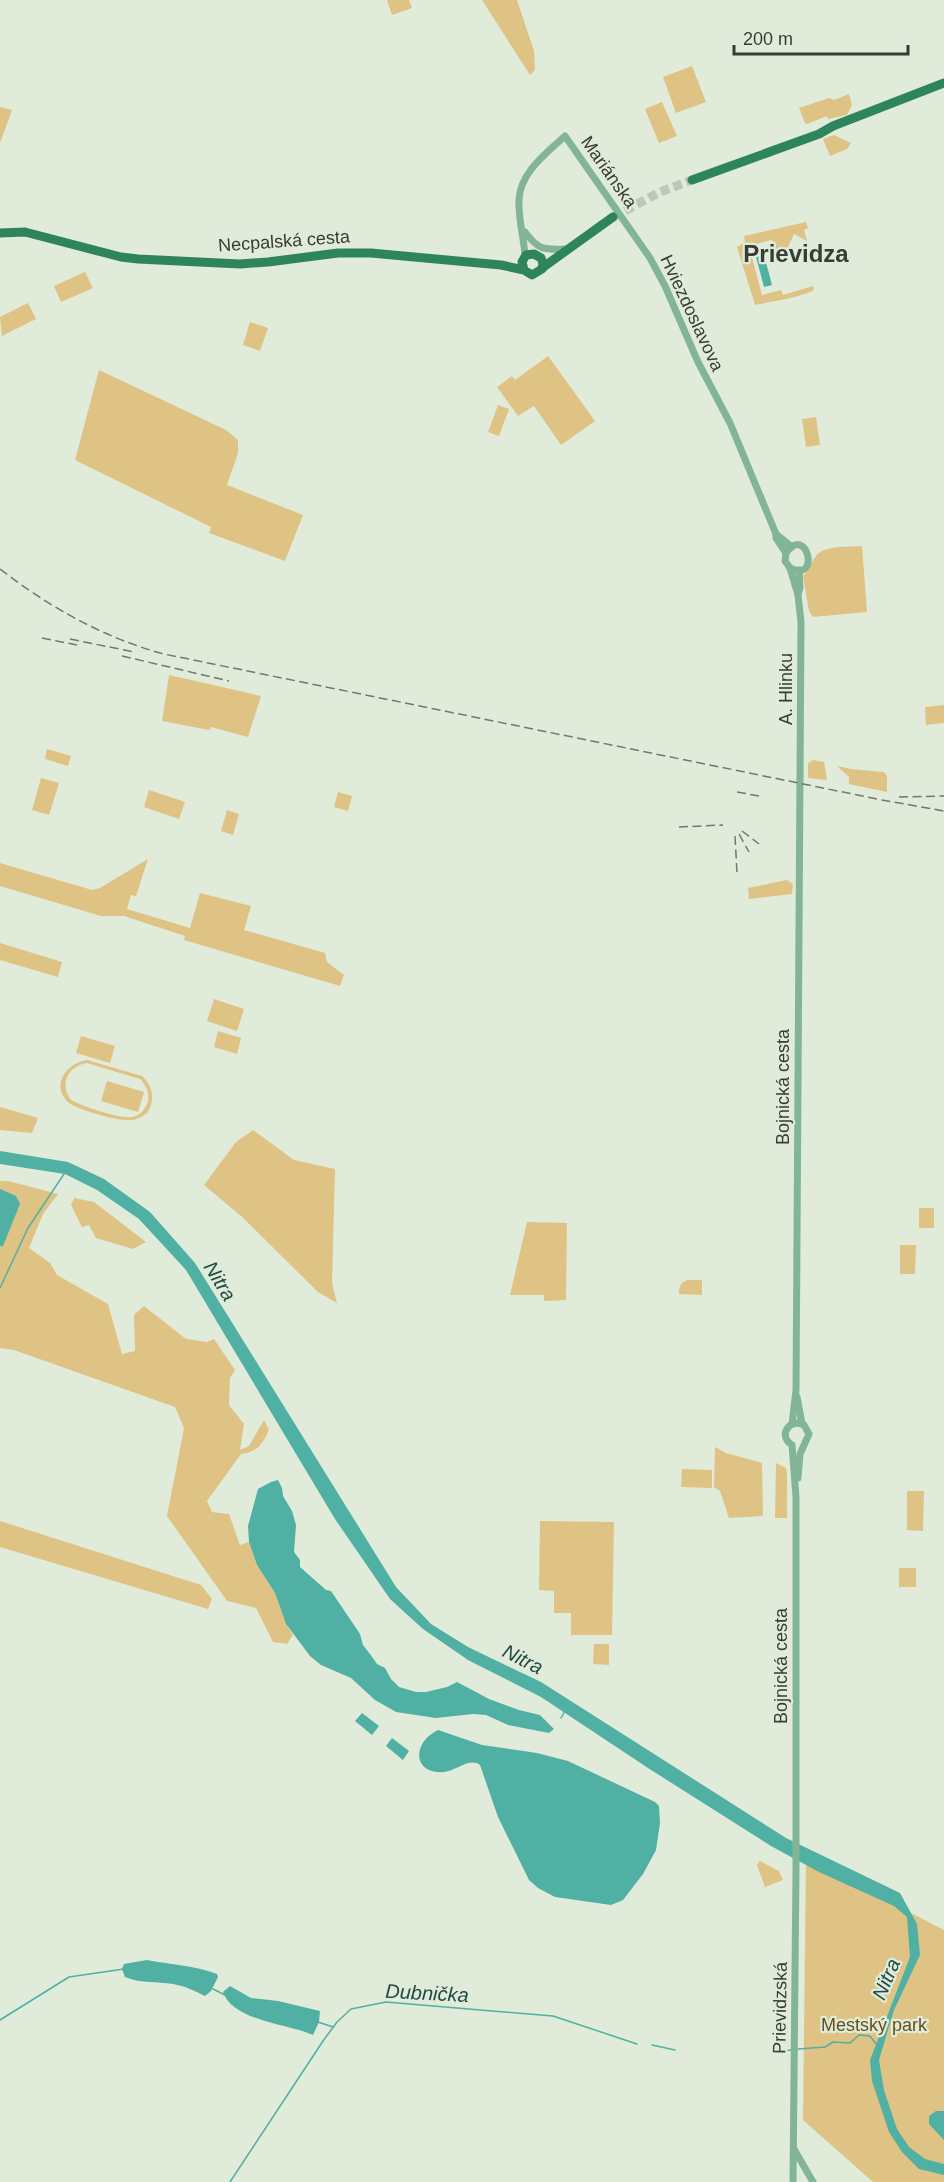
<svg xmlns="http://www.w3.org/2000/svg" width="944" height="2182" font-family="Arial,sans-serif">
<rect width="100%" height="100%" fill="#e0ebda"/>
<g fill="#dfc385" fill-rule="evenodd">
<path d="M387,0h22l3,8 -20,7z"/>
<path d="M482,0h35l17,51 1,19 -5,5z"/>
<path d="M692,66l14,36 -30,11 -13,-36z"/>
<path d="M849,94l3,11 -5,10 -19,4 -1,-3 -20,8 -2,-1 -6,-15 30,-10 5,2z"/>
<path d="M662,102l15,34 -18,7 -14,-34z"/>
<path d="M0,107l12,3 -12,33z"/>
<path d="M834,135l17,8 -4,6 -17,7 -7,-17z"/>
<path d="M806,222l2,6 -4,2 3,11 -13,-7 -6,13 -12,4 -4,-11 -23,6 13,49 19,-5 2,5 30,-9 1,4c-15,8 -41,11 -59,15l-18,-58 8,-5 -1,-6z"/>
<path d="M85,272l8,16 -32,14 -7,-16z"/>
<path d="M28,303l8,16 -34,17 -2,-19z"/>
<path d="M250,322l18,6 -8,23 -17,-6z"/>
<path d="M548,356l47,65 -34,24 -27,-39 -16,10 -21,-29 15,-11 3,4z"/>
<path d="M99,370l127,60 12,10v13l-11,32 76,30 -18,46 -76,-28 2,-6 -136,-67z"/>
<path d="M498,405l11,4 -10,27 -11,-4z"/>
<path d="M816,417l4,28 -14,2 -4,-28z"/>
<path d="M862,546l5,66 -54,5 -4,-6 -6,-35c6,-6 8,-13 13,-20 8,-11 34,-9 46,-10z"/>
<path d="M169,675l92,21 -13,41 -37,-10 -2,3 -47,-9z"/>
<path d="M944,705v18l-18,2 -1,-18z"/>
<path d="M47,749l24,7 -3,10 -23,-7z"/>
<path d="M813,760l11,2 3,18 -19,-2v-15z"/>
<path d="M837,766l14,3 33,3 3,4v16l-38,-8v-7z"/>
<path d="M41,778l18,5 -10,32 -17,-5z"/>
<path d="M149,790l36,12 -6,17 -35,-12z"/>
<path d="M338,792l14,4 -4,15 -14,-4z"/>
<path d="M227,810l12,4 -6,21 -12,-4z"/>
<path d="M148,859l-12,37 -5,-1 -4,14 63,19 10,-35 51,13 -7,24 81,23 2,9 17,13 -4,11 -156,-46 1,-4 -61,-20h-23l-101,-30v-23l92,27 8,-2z"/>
<path d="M787,880l6,4 -1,10 -43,5 -1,-11z"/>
<path d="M0,943l62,19 -4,15 -58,-17z"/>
<path d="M214,999l30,10 -7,22 -30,-10z"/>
<path d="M218,1031l23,7 -4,16 -23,-7z"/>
<path d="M81,1036l34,10 -5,17 -34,-10z"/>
<path d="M87,1060l55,16c11,10 13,23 6,36 -5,4 -10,8 -17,8 -10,2 -53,-10 -62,-17 -19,-17 -3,-40 18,-43zM87,1063l53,16c6,6 10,14 8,22 -2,8 -8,15 -16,16 -13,2 -50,-11 -61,-17 -12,-16 -3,-34 16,-37z"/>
<path d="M107,1081l37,11 -6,20 -37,-11z"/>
<path d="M0,1107l38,11 -6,15 -32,-3z"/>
<path d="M253,1130l41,30 41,9 -3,114 5,20 -19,-11 -77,-76 -37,-31 32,-43z"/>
<path d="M0,1181h8l50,13 -15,20 -14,34 21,15 7,12 51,29 14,50 13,-3 -1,-36 10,-9 42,33 21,3 7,-3 21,31 -5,8 -1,27 15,19 -4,26 9,-4 15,-26 5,10c-6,14 -13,23 -28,24l-34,47 5,11 17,2 11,31 9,-3 8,23 18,28 11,31 7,11 -6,9 -14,-2 -17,-34 -29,-7 -60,-85 17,-88 -9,-21 -161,-57 -14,-2z"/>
<path d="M74,1198l20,4 52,40 -13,7 -37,-11 -7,-13 -7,2 -11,-22z"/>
<rect x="919" y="1208" width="15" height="20"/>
<path d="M527,1222l40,1 -1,77 -22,1v-6h-34z"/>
<path d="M900,1245h16l-1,29h-15z"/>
<path d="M687,1280h15v15l-23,-1c0,-7 1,-11 8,-14z"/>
<path d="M715,1447l11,6 36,10 1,53 -34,2 -9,-27 -6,-4z"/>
<path d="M776,1463l10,5 1,6v44h-12z"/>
<path d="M682,1469l30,1v18l-31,-1z"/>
<path d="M907,1491h17l-1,40 -16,-1z"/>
<path d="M0,1521l201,64 11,14 -4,10 -208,-62z"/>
<path d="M540,1521l74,1 -2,113h-41v-22h-17v-22l-15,-1z"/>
<rect x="899" y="1568" width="17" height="19"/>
<path d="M594,1644h15v21l-16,-1z"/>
<path d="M806,1859l138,71v252h-71l-70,-62z"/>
<path d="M760,1861l19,10 4,9 -18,7 -8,-22z"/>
</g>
<g fill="#4fb0a3">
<path d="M764,255l8,30 -8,2 -8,-30z"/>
<path d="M0,1151l68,11 36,17 46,33 45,51 201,324 35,37 37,23 73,35 245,156 114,55 17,31 3,31 -26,55 -15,50 5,30 13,39 12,18 16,12 19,5v11l-25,-6 -17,-17 -13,-20 -17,-51 -2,-21 40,-103 -3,-40 -13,-11 -75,-34 -48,-26 -123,-78 -107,-71 -73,-37 -45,-31 -33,-30 -55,-80 -149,-249 -47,-51 -42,-29 -32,-16 -65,-10z"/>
<path d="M0,1189l16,7 4,8 -17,42h-3z"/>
<path d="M278,1480l4,8 1,8 9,15 4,14 -2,27 6,8v7l26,23 5,1 29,43 3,11 7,9 7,10 8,4 6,11 8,8 17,5h10l21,-5 10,-5 32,17 30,11 21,5 14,14 -5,4 -41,-8 -22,-10 -13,-1 -37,4 -40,-6 -21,-12 -24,-22 -30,-13 -11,-9 -24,-32 -11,-31 -18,-28 -8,-23 -1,-16 10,-37 13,-7z"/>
<path d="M362,1713l17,13 -7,9 -17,-14z"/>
<path d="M438,1730l44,15 55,8 31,8 87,41 4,4 1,17 -4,27 -13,24 -20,26 -12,5 -56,-8 -17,-9 -9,-8 -31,-63 -18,-52c-10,-8 -24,6 -36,7 -31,3 -33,-29 -6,-42z"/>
<path d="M392,1738l17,13 -6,9 -17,-14z"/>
<path d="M147,1960c25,5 46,5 70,14l1,3 -7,14 -6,5c-10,-5 -20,-10 -32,-12 -17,-3 -30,0 -48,-7l-3,-8 2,-5z"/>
<path d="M230,1986l21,12 27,3 42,10 -1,11 -6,13c-25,-11 -80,-14 -90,-43z"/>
<path d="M936,2111h8v29l-15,-16v-8z"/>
</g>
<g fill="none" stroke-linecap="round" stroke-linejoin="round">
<g stroke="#4fb0a3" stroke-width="1.5">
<path d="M0,1288l28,-60 36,-54"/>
<path d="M561,1718l4,-7"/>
<path d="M213,1989l12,6"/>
<path d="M0,2020l69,-43 55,-8"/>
<path d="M318,2022l15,5"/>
<path d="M652,2045l23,5"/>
<path d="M798,2049l27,-2 8,-5 17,1 9,-8 11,1 7,9"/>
<path d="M777,2052l14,-2"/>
<path d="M230,2182l93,-141 14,-19 14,-13 35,-7 167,14 84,28"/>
</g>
<path stroke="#bec8b9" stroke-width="9" stroke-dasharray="9 4.5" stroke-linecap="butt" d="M613,217l47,-25 32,-12"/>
<g stroke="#82b597" stroke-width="7">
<path d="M525,232c13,18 19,18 41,17"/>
<path d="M525,256c-1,-18 -7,-38 -6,-56 1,-28 28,-47 46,-64l85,122 15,28 33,76 32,61 46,111v4l10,15 -1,8 5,7 8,27 3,27 -5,768 -4,34c-9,6 -9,15 0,21l4,52v372l-3,313"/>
<path d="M776,534l16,13"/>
<path d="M786,553c20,-30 36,30 4,15"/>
<path d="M798,594l2,-6 -1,-18"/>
<path d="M797,1397l5,27"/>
<path d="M792,1424l6,-1 6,2 5,9 -9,20 -2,24"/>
<path d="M794,2149l19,33"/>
</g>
<g stroke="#2f855b" stroke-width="9">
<path d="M692,180l127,-46 14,-8 111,-43"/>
<path d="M0,233l25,-1 96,25 17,2 102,5 28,-2 70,-9h33l130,12 23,5 8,5 10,-6 1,-5 -2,-6 -7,-4 -8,1 -4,7 2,8"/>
<path d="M542,268l71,-51"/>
</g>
<g stroke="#71786e" stroke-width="1.5" stroke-dasharray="9 4.5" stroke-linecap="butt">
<path d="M0,569c49,38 104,69 164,85l718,146 62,11"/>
<path d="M42,638l35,7"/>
<path d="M70,639l64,13"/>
<path d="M122,656l107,25"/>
<path d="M737,792l22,4"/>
<path d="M899,797l45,-1"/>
<path d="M679,827l44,-2"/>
<path d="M742,831l17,13"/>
<path d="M739,834l10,18"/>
<path d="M735,836l2,37"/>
</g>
</g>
<g text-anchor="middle" stroke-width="4.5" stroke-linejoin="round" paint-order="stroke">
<g font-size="18" fill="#373c35" stroke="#e0ebda">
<text transform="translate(609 172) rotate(55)" y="6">Mariánska</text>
<text transform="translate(284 241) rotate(-4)" y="6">Necpalská cesta</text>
<text transform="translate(692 313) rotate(65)" y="6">Hviezdoslavova</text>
<text transform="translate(786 689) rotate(-90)" y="6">A. Hlinku</text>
<text transform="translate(783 1087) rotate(-90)" y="6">Bojnická cesta</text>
<text transform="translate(781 1666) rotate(-90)" y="6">Bojnická cesta</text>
<text transform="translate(780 2008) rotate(-89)" y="6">Prievidzská</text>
</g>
<g font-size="18" fill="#65501c" stroke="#e0ebda">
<text x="874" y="2031">Mestský park</text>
</g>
<g font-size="20" font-style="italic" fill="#1f4b45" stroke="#e0ebda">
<text transform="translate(220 1281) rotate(58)" y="7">Nitra</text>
<text transform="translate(523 1659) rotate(27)" y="7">Nitra</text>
<text transform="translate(886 1979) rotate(-67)" y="7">Nitra</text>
<text transform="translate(427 1993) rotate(3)" y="7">Dubnička</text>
</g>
<g font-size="24" font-weight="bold" fill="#373c35" stroke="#e0ebda">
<text x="796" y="262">Prievidza</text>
</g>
</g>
<path d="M734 45v9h174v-9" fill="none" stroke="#373c35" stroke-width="3"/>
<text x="743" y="45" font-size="18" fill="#373c35" stroke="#e0ebda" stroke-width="4.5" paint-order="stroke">200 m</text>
</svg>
